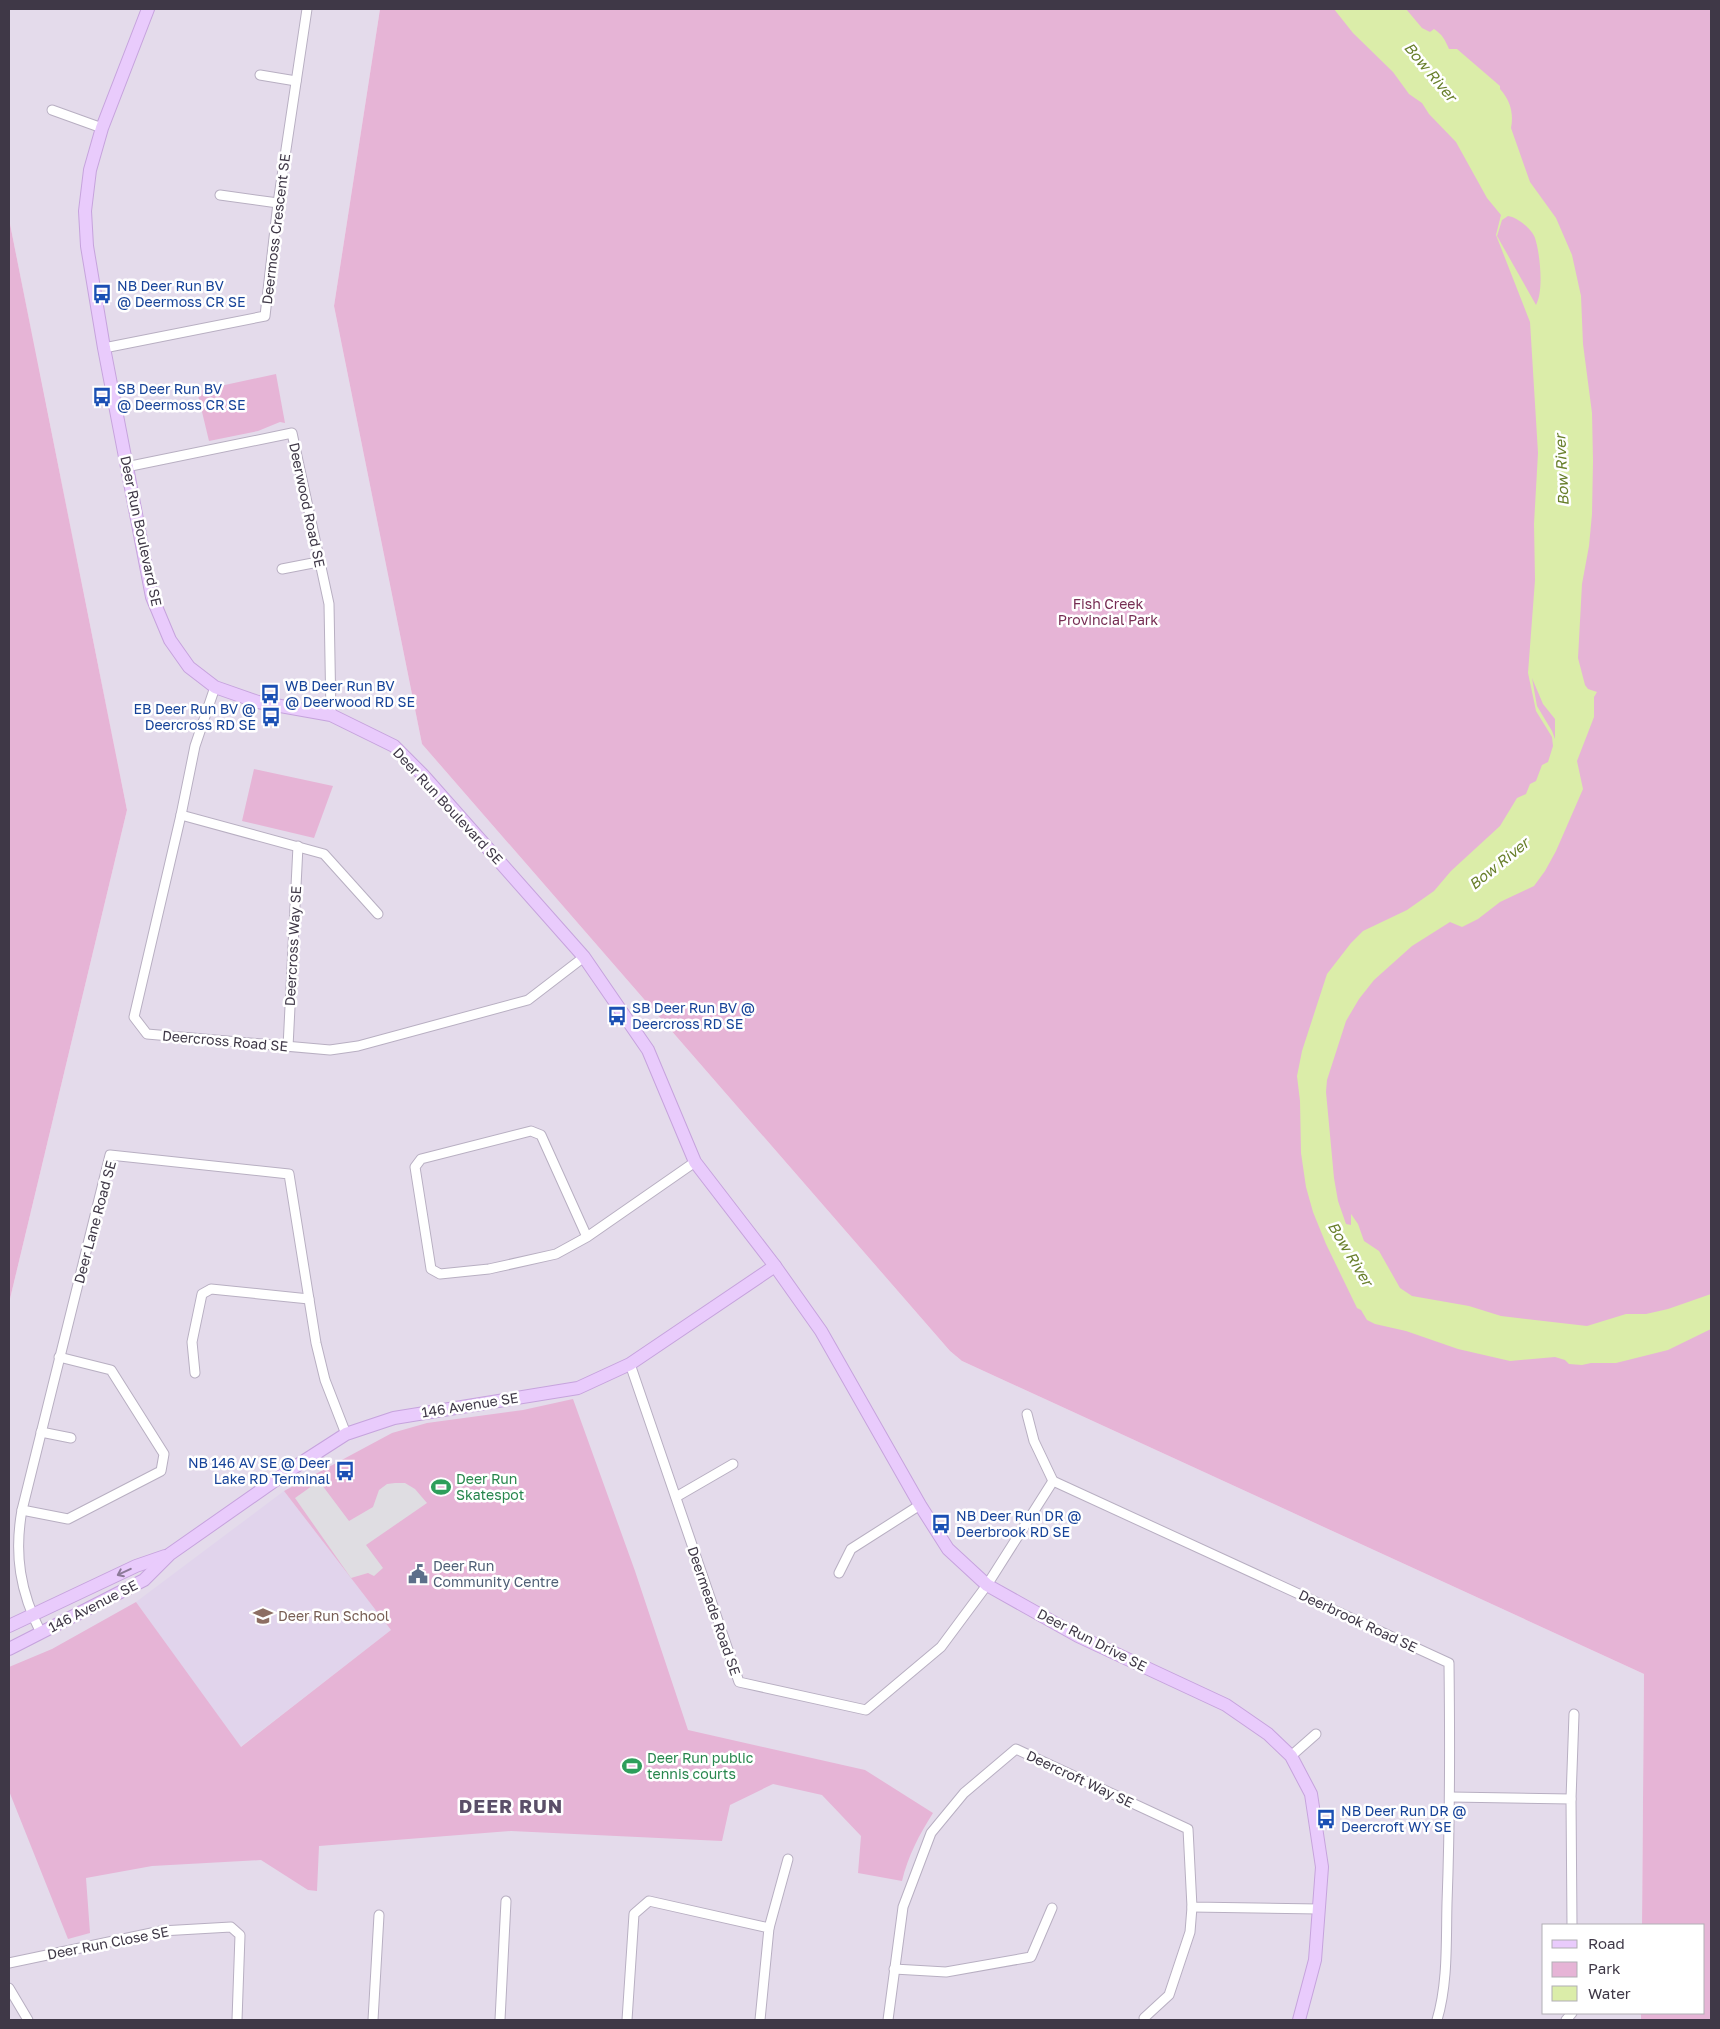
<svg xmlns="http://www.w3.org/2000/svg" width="1720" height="2029" font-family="'Golos Text',sans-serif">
<rect width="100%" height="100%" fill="#efe9f4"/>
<path fill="#e4dbeb" d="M9,9h371l-46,297 88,438 528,607 12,10 682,313 -2,251h-98v88h97v7h-1632v-717l118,-493 -118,-591z"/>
<path fill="#e1d4ec" d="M284,1491l107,139 -151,117 -104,-145z"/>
<g fill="#e6b4d6">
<path d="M380,9h1331v2011h-70v-7h63v-88h-62l2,-251 -682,-313 -12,-10 -528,-607 -88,-438z"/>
<path d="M9,219l118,591 -118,493z"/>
<path d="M276,374l9,49 -5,-1 -22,9 -49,10 -12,-50z"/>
<path d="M254,769l79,17 -19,52 -72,-17z"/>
<path d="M573,1399l62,172 53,159 177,40 68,43c-14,22 -25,43 -31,68l-44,-8 3,-37 -39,-41 -49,-11 -43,21 -8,36 -211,-10 -192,15 -2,45 -9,-1 -47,-30 -109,6 -66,12 4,55 -22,6 -59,-148v-124l43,-18 84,-47 105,145 150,-117 -107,-139 108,-58 35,-10 96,-13z"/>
</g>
<path fill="#dfdde2" d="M319,1481l30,40 24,-14 6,-17 8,-6 8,-1h10l10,6 12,14 -61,42 17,23 -9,8 -6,-3 -17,5 -56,-80z"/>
<path fill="#dbeda9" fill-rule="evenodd" d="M1334,9h72l16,19 8,4 4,-3c9,6 11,11 15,20h8l43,37v3c10,11 14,24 11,39l19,54 26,36 16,37 9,41 2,48 9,69 1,48 -1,53 -3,32 -7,38 -4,74 7,27 3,4 9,3 -3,5v20l-17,44 6,28 -27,62 -11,20 -11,15 -34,16 -22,17 -16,8 -12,-5 -38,24 -38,34 -15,19 -13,22 -19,59 -1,12 8,86 4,23 8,23 5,1v-11l7,10 6,17 15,10 21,37 12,8 57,10 32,10 86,10 39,-12h20l22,-5 43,-15v35l-43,21 -52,13h-25l-9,2 -13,-1 -4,-4 -10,-3 -45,4 -52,-12 -52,-18 -31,-7 -8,-4 -6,-10 -4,-2 -31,-64 -13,-32 -7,-25 -5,-34 -1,-52 -3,-25 5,-25 25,-77 24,-31 12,-12 44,-21 27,-19 17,-20 49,-45 17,-28 9,-4 4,-10 6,-3 6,-16 6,-3 5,-16 -1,-9 -16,-26 -8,-38 7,-93 -1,-56 4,-71 -8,-131 -34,-87 5,-20 -14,-17 -31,-56 -27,-28 -7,-11 -13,-9 -16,-22 -40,-39zM1508,216c9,1 24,13 27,22 5,15 9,53 1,67l-39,-69 5,-16zM1532,678l11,26 12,15v20l-3,-8 -15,-25z"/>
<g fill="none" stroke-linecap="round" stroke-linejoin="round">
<defs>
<g id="street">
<path d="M260,75l36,6"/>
<path d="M52,110l50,18"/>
<path d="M220,195l58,8"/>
<path d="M104,348l161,-32 13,-113 29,-194"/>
<path d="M126,467l166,-34 37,171 2,111"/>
<path d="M282,569l36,-7"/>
<path d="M215,687l-20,59 -14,69 -47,202 13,17 183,16 28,-4 170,-46 56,-43"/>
<path d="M181,815l143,39 54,60"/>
<path d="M288,1047l10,-201"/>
<path d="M587,1237l-46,-102 -10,-4 -110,28 -6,8 16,102 9,5 49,-5 67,-15 31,-17 108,-75"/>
<path d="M630,1364l109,318 127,28 75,-63 46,-62 66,-104 396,182c1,80 1,160 -2,240 -1,39 1,80 -10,117"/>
<path d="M195,1373l-3,-31 10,-48 9,-5 98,10"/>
<path d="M1027,1414l7,27 19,40"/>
<path d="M41,1432l30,6"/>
<path d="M676,1497l57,-33"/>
<path d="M22,1510l46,9 93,-48 3,-17 -53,-84 -52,-13"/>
<path d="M839,1573l12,-24 69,-44"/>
<path d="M41,1633c-21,-41 -27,-79 -19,-123l88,-355 179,19 27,169 9,37 21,54"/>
<path d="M1291,1756l25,-22"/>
<path d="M1451,1797l120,2 1,126"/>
<path d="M1571,1799l3,-85"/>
<path d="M769,1928l19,-69"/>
<path d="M9,1963l152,-32 70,-4 9,8 -3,85"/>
<path d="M894,1969l52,3 85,-15 21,-49"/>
<path d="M9,1988l19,32"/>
<path d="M1144,2018l25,-23 21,-63 2,-25"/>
<path d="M373,2020l6,-105"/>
<path d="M500,2020l6,-119"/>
<path d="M627,2020l7,-106 15,-13 120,27 -9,92"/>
<path d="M888,2020l15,-113 28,-74 33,-40 52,-44 172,80 4,78 127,2"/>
<path d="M1566,2020l6,-7"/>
</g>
<g id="secondary">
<path d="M148,9l-46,119 -12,42 -5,41 2,35 17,102 48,249 18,43 19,27 26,20 43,15 73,13 63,31 29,29 161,182 64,93 47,112 80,104 46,65 99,174 28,44 39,36 91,51 148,69 42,29 23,22 20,38 11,73 -7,93 -16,60"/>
<path d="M9,1626l127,-60 29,-10"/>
<path d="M9,1649l135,-69 26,-26 117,-82 59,-38 48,-16 184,-30 52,-24 145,-98"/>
</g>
</defs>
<use href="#street" stroke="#b8afc2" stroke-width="11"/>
<use href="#secondary" stroke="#c6a3dd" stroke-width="14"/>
<use href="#street" stroke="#fff" stroke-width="9"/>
<use href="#secondary" stroke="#e9cbfc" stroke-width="12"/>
</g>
<defs><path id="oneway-shaft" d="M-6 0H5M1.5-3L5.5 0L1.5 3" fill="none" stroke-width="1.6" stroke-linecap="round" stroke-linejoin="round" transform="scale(1.25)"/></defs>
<use stroke="#8c7a98" href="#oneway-shaft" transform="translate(124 1572) rotate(155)"/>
<defs>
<symbol id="bus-bare" viewBox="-9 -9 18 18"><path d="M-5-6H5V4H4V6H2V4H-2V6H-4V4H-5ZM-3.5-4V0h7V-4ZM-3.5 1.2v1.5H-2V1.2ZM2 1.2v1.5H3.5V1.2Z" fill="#1a4fb4" stroke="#fff" stroke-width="2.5" paint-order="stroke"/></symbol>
<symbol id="stadium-bare" viewBox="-9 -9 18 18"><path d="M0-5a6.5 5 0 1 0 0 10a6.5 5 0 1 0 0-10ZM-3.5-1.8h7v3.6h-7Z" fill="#2e9e5b" stroke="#fff" stroke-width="2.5" paint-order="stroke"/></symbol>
<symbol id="civic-bare" viewBox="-9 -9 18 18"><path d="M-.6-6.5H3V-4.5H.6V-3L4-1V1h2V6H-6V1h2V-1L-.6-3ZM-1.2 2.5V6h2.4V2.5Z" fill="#5c6f8a" stroke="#fff" stroke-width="2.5" paint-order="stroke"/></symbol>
<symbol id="school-bare" viewBox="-9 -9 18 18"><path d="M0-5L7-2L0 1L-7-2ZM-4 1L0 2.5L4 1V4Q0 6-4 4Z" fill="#8d6e63" stroke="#fff" stroke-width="2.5" paint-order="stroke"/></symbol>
</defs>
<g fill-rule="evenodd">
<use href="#bus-bare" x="88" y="280" width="28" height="28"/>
<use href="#bus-bare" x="88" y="383" width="28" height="28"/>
<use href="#bus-bare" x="256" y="680" width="28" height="28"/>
<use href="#bus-bare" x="257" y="703" width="28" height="28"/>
<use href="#bus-bare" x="603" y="1002" width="28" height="28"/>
<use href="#bus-bare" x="331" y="1457" width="28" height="28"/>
<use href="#stadium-bare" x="427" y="1473" width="28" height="28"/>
<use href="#bus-bare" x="927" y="1510" width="28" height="28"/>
<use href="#civic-bare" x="404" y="1560" width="28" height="28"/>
<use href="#school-bare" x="249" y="1602" width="28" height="28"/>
<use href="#stadium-bare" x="618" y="1752" width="28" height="28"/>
<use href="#bus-bare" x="1312" y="1805" width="28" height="28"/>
</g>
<g text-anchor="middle" stroke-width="5" stroke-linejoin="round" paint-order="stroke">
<g font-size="14" fill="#3f3847" stroke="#fff">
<text transform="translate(276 229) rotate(-83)" y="5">Deermoss Crescent SE</text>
<text transform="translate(307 505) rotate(78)" y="5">Deerwood Road SE</text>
<text transform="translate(141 531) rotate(78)" y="5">Deer Run Boulevard SE</text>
<text transform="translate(448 806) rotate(47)" y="5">Deer Run Boulevard SE</text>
<text transform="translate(293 946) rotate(-87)" y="5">Deercross Way SE</text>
<text transform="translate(225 1041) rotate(5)" y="5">Deercross Road SE</text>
<text transform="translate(95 1222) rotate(-75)" y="5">Deer Lane Road SE</text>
<text transform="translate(470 1405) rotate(-9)" y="5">146 Avenue SE</text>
<text transform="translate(93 1606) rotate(-27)" y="5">146 Avenue SE</text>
<text transform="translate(714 1611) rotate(71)" y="5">Deermeade Road SE</text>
<text transform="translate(1358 1621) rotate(25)" y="5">Deerbrook Road SE</text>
<text transform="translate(1092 1640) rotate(27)" y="5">Deer Run Drive SE</text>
<text transform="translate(1080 1779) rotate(25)" y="5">Deercroft Way SE</text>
<text transform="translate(108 1943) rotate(-11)" y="5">Deer Run Close SE</text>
</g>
<g font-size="14" fill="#164399" stroke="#fff" text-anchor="start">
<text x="117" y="291">NB Deer Run BV<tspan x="117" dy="16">@ Deermoss CR SE</tspan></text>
<text x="117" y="394">SB Deer Run BV<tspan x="117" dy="16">@ Deermoss CR SE</tspan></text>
<text x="285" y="691">WB Deer Run BV<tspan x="285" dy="16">@ Deerwood RD SE</tspan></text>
<text x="256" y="714" text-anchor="end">EB Deer Run BV @<tspan x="256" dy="16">Deercross RD SE</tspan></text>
<text x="632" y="1013">SB Deer Run BV @<tspan x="632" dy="16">Deercross RD SE</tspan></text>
<text x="330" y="1468" text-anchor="end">NB 146 AV SE @ Deer<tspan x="330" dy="16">Lake RD Terminal</tspan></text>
<text x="956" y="1521">NB Deer Run DR @<tspan x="956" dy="16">Deerbrook RD SE</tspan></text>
<text x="1341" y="1816">NB Deer Run DR @<tspan x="1341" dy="16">Deercroft WY SE</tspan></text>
</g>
<g font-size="14" fill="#762d53" stroke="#fff">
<text x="1108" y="609">Fish Creek<tspan x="1108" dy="16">Provincial Park</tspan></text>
</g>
<g font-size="14" fill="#27864d" stroke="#fff" text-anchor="start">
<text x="456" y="1484">Deer Run<tspan x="456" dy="16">Skatespot</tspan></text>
<text x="647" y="1763">Deer Run public<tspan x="647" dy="16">tennis courts</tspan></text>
</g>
<g font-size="14" fill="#4e5e75" stroke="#fff" text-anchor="start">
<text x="433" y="1571">Deer Run<tspan x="433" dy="16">Community Centre</tspan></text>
</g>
<g font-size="14" fill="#785e54" stroke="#fff" text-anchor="start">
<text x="278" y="1621">Deer Run School</text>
</g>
<g font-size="15" font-style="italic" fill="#687f2b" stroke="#fff">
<text transform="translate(1430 72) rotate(50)" y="5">Bow River</text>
<text transform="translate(1562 470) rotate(-93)" y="5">Bow River</text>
<text transform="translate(1499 864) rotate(-39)" y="5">Bow River</text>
<text transform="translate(1350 1254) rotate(59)" y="5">Bow River</text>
</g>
<g font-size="19" font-weight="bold" letter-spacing="1" fill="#5b4f69" stroke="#fff">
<text x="511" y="1813">DEER RUN</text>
</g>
</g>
<rect width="1720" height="2029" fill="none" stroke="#3f3847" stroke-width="20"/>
<rect x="1542" y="1924" width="162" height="90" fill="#ffffff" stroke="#b2afb5"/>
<rect x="1552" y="1940" width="25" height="8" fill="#e9cbfc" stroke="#b2afb5"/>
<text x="1588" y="1949" font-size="15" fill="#3f3847">Road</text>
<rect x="1552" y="1962" width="25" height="15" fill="#e6b4d6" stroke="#b2afb5"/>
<text x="1588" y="1974" font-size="15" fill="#3f3847">Park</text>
<rect x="1552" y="1986" width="25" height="15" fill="#dbeda9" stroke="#b2afb5"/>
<text x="1588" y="1999" font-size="15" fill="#3f3847">Water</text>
</svg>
